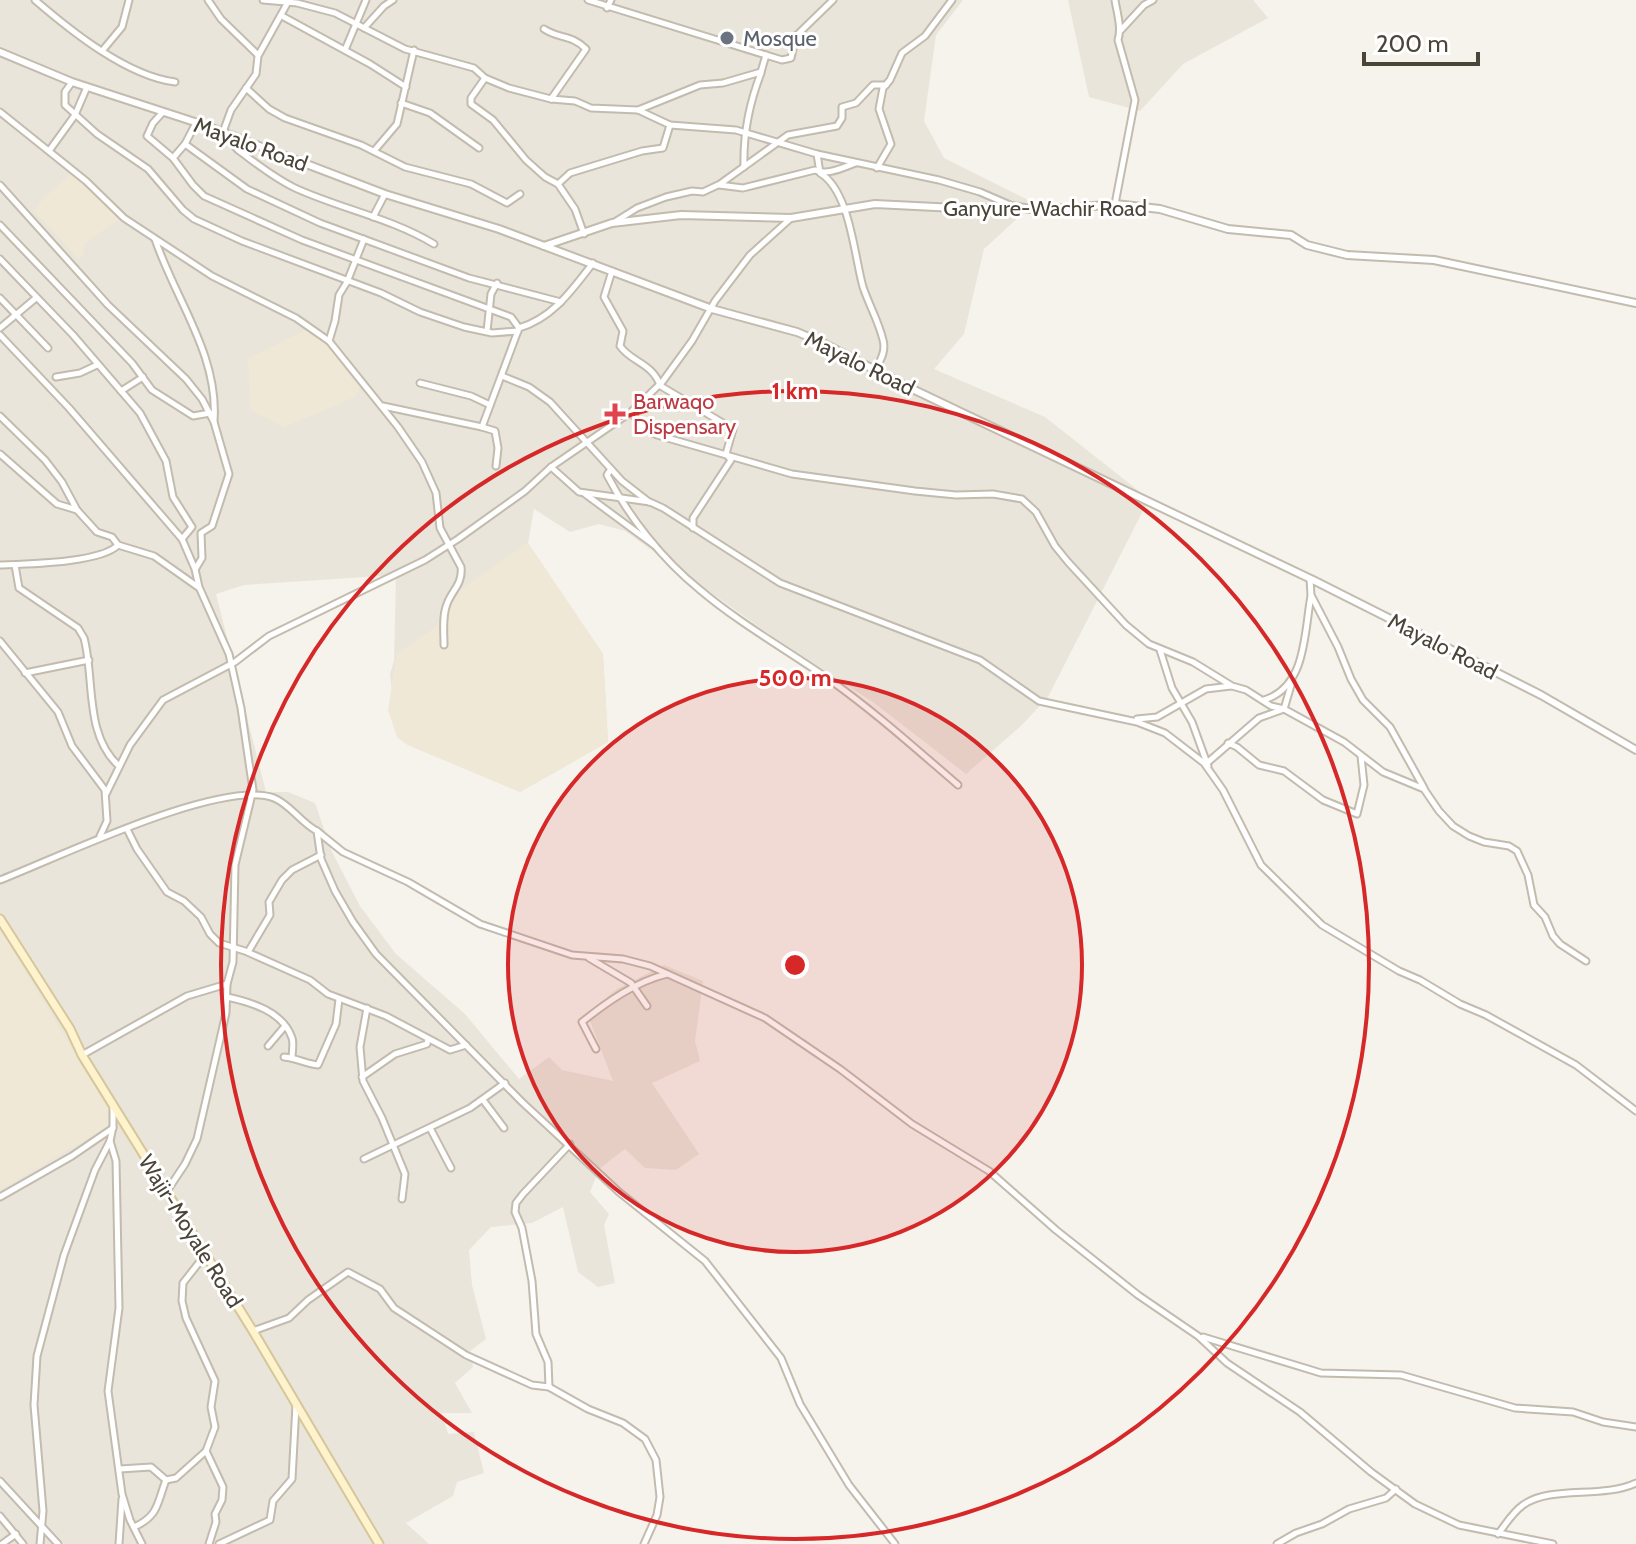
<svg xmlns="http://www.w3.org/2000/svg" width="1636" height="1544" font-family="Cabin,sans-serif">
<rect width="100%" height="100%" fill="#f6f3ec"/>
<g fill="#eae5da">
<path d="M0,0h963l-27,35 -12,86 20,37 90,45 -50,46 -20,85 -30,35 111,48 104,82 -101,198 -27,29 -55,48 -93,-72 -79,-50 -169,-121 -26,-7 -29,8 -36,-23 -6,34 75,111 5,88 -88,50 -112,-47 -11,-8 -7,-63 4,-13 2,-86 -152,10 -28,9 50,198h22l27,11 17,49 28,54 36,48 69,60 54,65 30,-22 13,13 51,11 -26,-68 30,-24 47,-24 39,16 -8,60 5,20 -48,22 47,71 -23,16 -31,-2 -20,-19 -26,20 -9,23 19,22 -5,11 11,58 -17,4 -20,-15 -15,-65 -31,16 -41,4 -22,23 3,35 14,54 -16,12 3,16 -18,16 17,30h-30l6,21 26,-2 10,41 -27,9 -4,14 -47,27 23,21h-429z"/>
<path d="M1068,0h185l15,18 -85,46 -43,47 -51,-14z"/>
</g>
<g fill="#efe8d6">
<path d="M73,172l48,46 -37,26 -1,11 -4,4 -45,-48 8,-11z"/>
<path d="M308,329l30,20 22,39 -5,9 -71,30 -33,-17 -3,-51z"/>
<path d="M527,543l76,111 5,88 -88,50 -112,-47 -11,-8 -9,-27 9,-56 39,-27 23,-36z"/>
<path d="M0,929l108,179 4,16 -112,66z"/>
</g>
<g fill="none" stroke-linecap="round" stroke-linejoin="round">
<defs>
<g id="minor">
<path d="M35,0c36,31 92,76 140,82"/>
<path d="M208,0l13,19 37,36"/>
<path d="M263,0l34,3 38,10 70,36 69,19 11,10 24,10 42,11 24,2 16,7 47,2 32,15 66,5 81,24 122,26 41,12 30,13"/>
<path d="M588,0l194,60 9,-2 5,-22 37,-36"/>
<path d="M607,8l4,-8"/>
<path d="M282,16l88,48 36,23"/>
<path d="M364,28l20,-22 9,-6"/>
<path d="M544,29c15,10 27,5 42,20l-35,50"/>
<path d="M1121,30l23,-25 9,-5"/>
<path d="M345,50l21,-50"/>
<path d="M102,51l20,-24 7,-27"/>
<path d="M485,78l-14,20v6l22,16 33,40 19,17 13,7 17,25 9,25"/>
<path d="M72,82l-7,10v13l32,29 51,35 35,41 11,9 48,22 139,52 39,19 44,15 28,6 26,-2"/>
<path d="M246,88l23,21 16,9 76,27 44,22 66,17 36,19 13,-9"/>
<path d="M401,103l29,10 49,35"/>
<path d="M638,110l62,-25 23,-2 38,-11 5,-17"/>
<path d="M0,112l86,69 38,37 88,58 84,42 33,23 69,86 24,35 14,31 4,35 21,39c2,17 -9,23 -14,37 -5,12 -3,28 -3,41"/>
<path d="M163,112l-10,11 -6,13 26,22 20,27 11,11 98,44 209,77 8,11"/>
<path d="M223,132l8,-22 25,-36 2,-18 30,-54"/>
<path d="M232,137l1,7 5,6c19,14 36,28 57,38 46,21 96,30 139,56"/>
<path d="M185,144l62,45 73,34 149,55 92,24"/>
<path d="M49,151l26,-36 12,-28"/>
<path d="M374,151l23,-27 17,-74"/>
<path d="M817,154l3,19c30,18 34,82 43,114 6,18 16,35 20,53 3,11 -2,19 -7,29"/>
<path d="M173,158l12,-14 11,-21"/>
<path d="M744,167c-1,-33 5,-63 17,-94"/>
<path d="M877,168l14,-24 -12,-35 4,-21 7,-8 12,-27 23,-17 27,-36"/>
<path d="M558,184l12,-11 72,-22 21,-3 7,-23"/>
<path d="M0,185l108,120 78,74 16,20 12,23 15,52 -17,52 -11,7 1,25 -6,10"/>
<path d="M719,185l24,3 72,-18c12,6 29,-3 41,-7"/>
<path d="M1115,204l20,-104 -17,-60c4,-12 -1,-27 -3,-40"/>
<path d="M373,217l12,-23"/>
<path d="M613,223l24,-15 29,-11 26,-6 11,1 17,-8 68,-49 49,-9 5,-8v-11l14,-4 17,-18h13"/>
<path d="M0,225l132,138 20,27 41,26 17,-3"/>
<path d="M155,239c20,60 64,116 59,182"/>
<path d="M0,259l73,76 67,78 26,48 7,36 19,30 -10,12"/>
<path d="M612,271l-8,26 19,34 -3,15c11,16 32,17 40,39l32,-44 23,-40 35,-46 40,-36"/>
<path d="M0,298l48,50"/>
<path d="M0,328l36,-30"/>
<path d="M487,331l4,-37 6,-11"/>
<path d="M0,335l69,73 113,131 13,30 4,18 30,67 12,54 12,82 -18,75 -2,97 -6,22 -1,29 -29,126 -12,25 -18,27"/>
<path d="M329,341l6,-20 4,-26 8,-13 17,-43"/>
<path d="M502,376l27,11 21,15 61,67 -4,6c22,42 55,84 92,114 40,34 88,61 131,91 45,32 86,69 128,105"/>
<path d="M56,377l24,-4 17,-8"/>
<path d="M420,383l51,13 19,9"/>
<path d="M121,391l22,-14"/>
<path d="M383,406l99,21 37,-99c34,-10 53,-38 74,-65"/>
<path d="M631,412l12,16 14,7 135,39 123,17 41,4 37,-1 29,5 14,13 19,34 13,16 58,63 23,19 44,18 39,24 14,4 25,16 13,3 60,33 39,30 41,17 15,22 14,15 16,10 15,6 25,4 8,5 11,24 6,30 11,12 8,19 7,8 26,17"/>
<path d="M0,416l45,44 17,22 15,28 20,22 15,5 6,8 36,11 44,31"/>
<path d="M482,427l13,4 3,17 -2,18"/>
<path d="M0,454l57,50 20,6"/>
<path d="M551,467l28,25 71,10 13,6 117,75 200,77 59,41 98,21 28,11 39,30 19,27 38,75 61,60 77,46 21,9 40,24 26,11 90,50 60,46"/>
<path d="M611,469l11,12 27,21"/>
<path d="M585,494l69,51"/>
<path d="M0,565c26,-1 101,-2 118,-20"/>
<path d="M15,565l4,23 59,40 6,10c11,41 0,97 35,128"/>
<path d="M1310,579l1,16 27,52 13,32 12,21 27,27 34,61"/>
<path d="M0,641l58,71 14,34 33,44 2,31 -7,15"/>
<path d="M1160,650l12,38 20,34 16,44"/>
<path d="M25,673l64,-13"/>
<path d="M1264,700c43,-13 40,-68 47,-104"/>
<path d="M1137,719l20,-2 49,-28 25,-3"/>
<path d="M1228,743l9,4 22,18 25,6 39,29 34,14 7,-29 -3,-29"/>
<path d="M1207,763l52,-45 25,-9 8,-27"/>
<path d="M106,794l24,-49 33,-45 72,-38 34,-26 156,-76 33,-21 67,-48 26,-24 80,-55 28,-27 74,44 -7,25 5,6 -38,58v10"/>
<path d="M127,829l10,20 30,43 17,9 17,16 9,17 9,9 26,8 65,29 18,14 58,22 64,34 16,-5"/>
<path d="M317,831l26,21 65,30 72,42 92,31 51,4 27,7 115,52 75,51 72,55 77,47 67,59 82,65 60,41 29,27 73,49 71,60 44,32 44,21 94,19"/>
<path d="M0,880c55,-21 221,-102 274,-82 17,7 27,25 43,33l4,28 14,32 18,31 23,32 146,148 97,90 86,69 76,97 19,46 49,81 46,59"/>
<path d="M248,952l22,-37 -1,-13 13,-22 10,-10 29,-15"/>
<path d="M589,958l42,25 16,23"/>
<path d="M227,997c23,5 56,14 65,41 2,5 0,14 0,20"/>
<path d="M367,1008l-7,39 3,34 19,37 23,56 -3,25"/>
<path d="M268,1046l17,-20"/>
<path d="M596,1049l-14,-27c25,-20 53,-40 85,-48"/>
<path d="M82,1055l105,-59 40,-12"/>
<path d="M284,1057c13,1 22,7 34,8l18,-41 3,-25"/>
<path d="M362,1077l33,-23 32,-10 1,-5"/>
<path d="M483,1100l21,28"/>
<path d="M113,1107v20l-3,14 6,20 3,147 -11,83 14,103 8,26 12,24"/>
<path d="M430,1128l21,40"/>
<path d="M364,1159l106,-51 35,-25"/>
<path d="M0,1197l72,-41 41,-28"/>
<path d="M205,1255l-22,28 -1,18 4,17 29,63 -4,26 4,20 -9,24 17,36 -1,13 -7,14 1,8 -7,22"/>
<path d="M253,1331l36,-13 19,-18 40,-28 32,17 14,19 72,47 66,30 17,2 39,22 35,14 22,16 11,21 4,37 -3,18 -13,29"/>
<path d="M1203,1337l118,36 80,2 114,33 58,4 30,10 33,5"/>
<path d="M549,1387l-1,-25 -12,-28 -4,-53 -10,-53 -7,-16 1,-9 7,-9 47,-50"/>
<path d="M120,1469l31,-2 15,13"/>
<path d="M0,1481l58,63"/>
<path d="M0,1516l23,28"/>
<path d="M134,1527c25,-11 23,-24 32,-47l10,-2 30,-27"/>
<path d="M1498,1534c8,-10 14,-21 25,-29 28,-20 79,-6 113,-22"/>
<path d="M2,1544l14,-10"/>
<path d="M40,1544l3,-33 -9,-106 3,-49 27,-101 31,-85 15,-29"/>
<path d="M119,1544l3,-45"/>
<path d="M219,1544l51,-24 3,-19 19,-22 4,-74"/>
<path d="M1277,1544l19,-11 26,-9 27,-15 37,-11 10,-9"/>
</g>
<g id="tertiary">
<path d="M0,52l72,30 132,43 181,69 114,35 213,80 85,23 24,10 83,43 409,195 228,115 95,55"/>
<path d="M544,246l68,-23 69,-8 110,3 84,-14 101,5 36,-3 19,3 41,-1 43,-4 45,5 68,20 63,6 16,10 40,10 87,5 202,43"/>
</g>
<path id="secondary" d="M0,919l70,110 12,26 171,276 126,213"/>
</defs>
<use href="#minor" stroke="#c2bbae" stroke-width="9"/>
<use href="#tertiary" stroke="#c2bbae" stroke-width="10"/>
<use href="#secondary" stroke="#d6c79b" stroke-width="11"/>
<use href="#minor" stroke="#fff" stroke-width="5"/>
<use href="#tertiary" stroke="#fff" stroke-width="6"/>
<use href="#secondary" stroke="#fff3cd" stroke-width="7"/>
</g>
<circle cx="795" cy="965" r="287" fill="#d62828" fill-opacity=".12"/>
<g fill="none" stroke="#d62828" stroke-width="4">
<circle cx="795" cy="965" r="287"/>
<circle cx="795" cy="965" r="574"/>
</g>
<circle fill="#6b7280" stroke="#fff" stroke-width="3" cx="727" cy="38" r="8"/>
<path fill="#e0444e" stroke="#fff" stroke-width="3" d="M611 402h8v8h8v8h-8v8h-8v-8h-8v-8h8z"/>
<g text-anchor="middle" stroke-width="6" stroke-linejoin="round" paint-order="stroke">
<g font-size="22" fill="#5b616d" stroke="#fff" text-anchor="start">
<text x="743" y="46">Mosque</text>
</g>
<g font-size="22" fill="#4b4439" stroke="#fff">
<text transform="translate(251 144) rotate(20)" y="8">Mayalo Road</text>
<text x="1045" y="216">Ganyure-Wachir Road</text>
<text transform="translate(860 363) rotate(26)" y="8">Mayalo Road</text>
<text transform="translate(1443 646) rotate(27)" y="8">Mayalo Road</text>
<text transform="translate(191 1231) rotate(58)" y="8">Wajir-Moyale Road</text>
</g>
<g font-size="22" fill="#be3a42" stroke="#fff" text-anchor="start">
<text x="633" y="409">Barwaqo<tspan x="633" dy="25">Dispensary</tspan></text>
</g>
</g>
<circle cx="795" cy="965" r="12" fill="#d62828" stroke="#fff" stroke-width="4"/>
<g font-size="24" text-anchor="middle" font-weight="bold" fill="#d62828" stroke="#fff" stroke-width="6" stroke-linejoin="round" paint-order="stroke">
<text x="795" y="399">1 km</text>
<text x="795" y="686">500 m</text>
</g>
<path d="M1364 52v12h114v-12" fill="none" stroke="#4b4439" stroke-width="4"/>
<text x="1376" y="52" font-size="24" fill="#4b4439" stroke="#ffffff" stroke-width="6" paint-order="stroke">200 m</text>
</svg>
